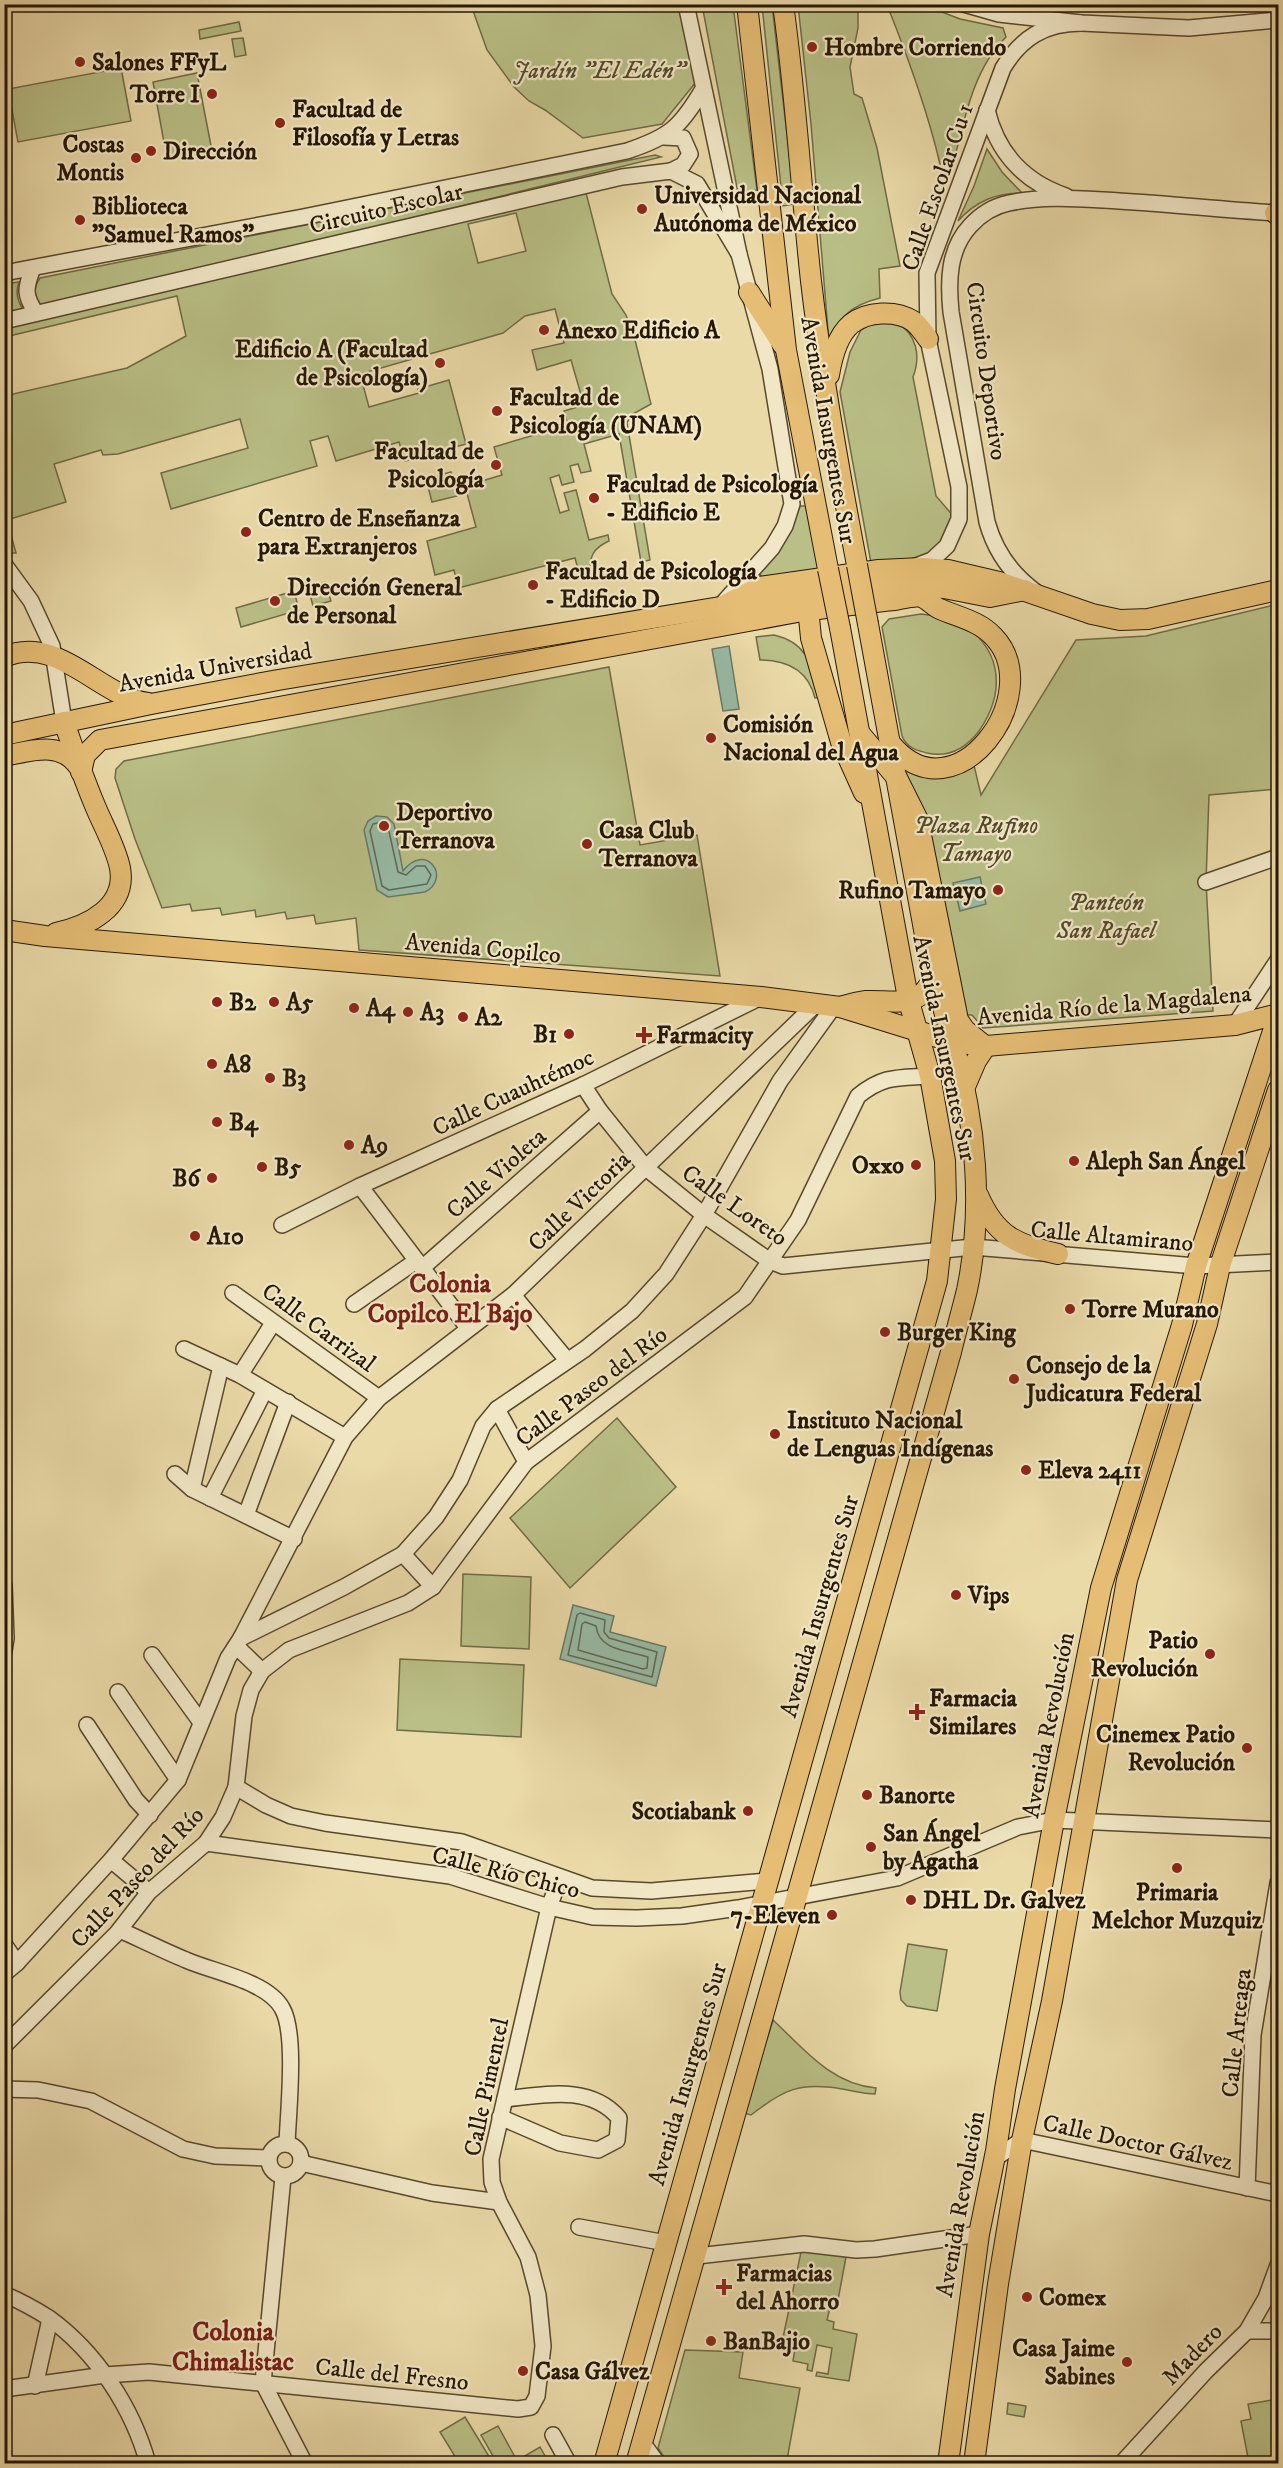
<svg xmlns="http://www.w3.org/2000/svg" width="1283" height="2468" font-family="'IM FELL DW Pica',serif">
<rect width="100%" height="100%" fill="#eadaa8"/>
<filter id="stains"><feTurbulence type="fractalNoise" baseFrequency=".00333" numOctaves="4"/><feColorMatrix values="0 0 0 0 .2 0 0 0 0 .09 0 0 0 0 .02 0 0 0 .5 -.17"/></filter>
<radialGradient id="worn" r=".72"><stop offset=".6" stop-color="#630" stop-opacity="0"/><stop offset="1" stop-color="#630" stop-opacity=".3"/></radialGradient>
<g fill="#b9bf86" stroke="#706b45" stroke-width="1.5" fill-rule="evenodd">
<path d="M471,5h208l17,77 -34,42 -79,14 -38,-28 -16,-9 -15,-14 -27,-37z"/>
<path d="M702,5h31l24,185 -19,3z"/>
<path d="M762,5h10l23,199 -12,2z"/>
<path d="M798,5h60v23l-8,39 4,27 8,4 15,50 23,118 -21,3 1,29c-28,7 -41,18 -51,45l-18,-219z"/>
<path d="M887,5h37l36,14 43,9 3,9c-33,32 -42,84 -53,128l-13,-1c-13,-55 -32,-107 -53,-159z"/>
<path d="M239,22l2,9 -41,8 -1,-9z"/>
<path d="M243,38l3,17 -11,2 -3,-18z"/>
<path d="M121,68l10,53 -113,21 -10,-53z"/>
<path d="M197,73l15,78 -45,8 -14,-77z"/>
<path d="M987,149l15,23 20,21c-26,0 -46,8 -64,28l16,-35z"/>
<path d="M655,155l6,2 -622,152c-5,-13 -7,-19 1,-31z"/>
<path d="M584,185l28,109 14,21 8,21 17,68 -20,11 -4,8 23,137 -9,2 -22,-128 -35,10 7,27 -10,2 -3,-9 -8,2 4,16 -12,3 -3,-10 -9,3 10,35 9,-3 -5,-17 12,-3 13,50 19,-5 1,6c-16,7 -20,16 -19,33l-10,3 -5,-19 -117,30 -4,-18 -19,5 -8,-34 49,-14 -11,-41 37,-11 -8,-28 74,-22 -4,-14 20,-6 -13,-45 -34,10 -5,-20 32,-7 -9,-34 -30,7 -22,17 -143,41 9,33 50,-14 -1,-4 31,-9 17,64 -61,17 -6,-19 -63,19 -8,-25 -18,5 7,25 -146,43 -10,-36 87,-25 -8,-29 -122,35 -15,1 -2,-5 -47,14 12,38 -59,18 9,33h-11l-1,-157 123,-28 59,-32 -9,-40 -172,41v-9l184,-42zM516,213l10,38 -48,12 -10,-39z"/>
<path d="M19,282c-4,11 -2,20 6,30l-20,4v-32z"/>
<path d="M896,322c21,12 25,34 17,55l23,119 19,22 -6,17 -27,25 -51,3 -31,-171 10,-40 11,-22 12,-7z"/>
<path d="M451,472l6,24 -25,6 -6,-23z"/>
<path d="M800,506h9l11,64 -58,7 -5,-6 27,-28z"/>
<path d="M325,582l6,19 -18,5 -5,-19z"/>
<path d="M294,591l5,19 -58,17 -5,-19z"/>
<path d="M1278,604v185l-69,6 -3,87 7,129 -230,17 -11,-13h-8l-36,-193 -23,-43 -1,-11 11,6 58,-13 8,34 95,-155 70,-4z"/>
<path d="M921,614c15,2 31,3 44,12 39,27 39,69 14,105 -13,17 -30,27 -52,22 -11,-3 -20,-5 -25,-17l-20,-109 7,-8z"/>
<path d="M774,635c35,8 38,32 47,62l-6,1c-7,-28 -27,-38 -55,-38l-4,-23z"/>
<path d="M609,667l31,178 57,-10 23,141 -361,-26 -3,-32 -40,6 -2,-9 -27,4 -2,-7 -29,5 -1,-7 -33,5 -2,-7 -28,3 -2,-7 -28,4 -27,-69 -20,-61 1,-9 8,-8z"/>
<path d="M617,1418l59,69 -106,101 -60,-70z"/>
<path d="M463,1574l68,3 -2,72 -68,-3z"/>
<path d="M400,1659l124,6 -3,72 -124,-7z"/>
<path d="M908,1944l39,6 -10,61 -30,-5 -6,-6 -1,-8z"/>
<path d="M773,2020c31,29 58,64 103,68l-1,6c-11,0 -21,-3 -33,-5 -42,-7 -58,0 -91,26l-7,-2z"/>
<path d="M801,2252l23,1 22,4 -8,43h-6l-5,20 7,2 -1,7 24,5 -8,47 -33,-5 1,-4 11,2 4,-26 -15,-3 -5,26 -5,-1 1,-6 -15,-3 2,-12 -14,-2z"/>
<path d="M685,2350l58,2 -4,26 61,10 -13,72 -14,-2 -1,5h-104l-10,-15z"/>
<path d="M1278,2399v64h-29l-8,-42 10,-2 -3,-15z"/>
<path d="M1008,2403l18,3 -2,11 -17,-3z"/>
<path d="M465,2417l28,46h-34l-19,-31z"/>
<path d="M498,2426l17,31 -18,6 -16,-28z"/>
<path d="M540,2447l9,16h-22l-4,-6z"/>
</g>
<g fill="#98bba5" stroke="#6a7965" stroke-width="1.5">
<path d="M729,646l10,63 -16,2 -11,-62z"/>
<path d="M376,816l11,1 7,7 9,47c23,-30 49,7 22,21l-37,5 -11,-7 -13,-60 4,-9z"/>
<path d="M980,877l6,27 -26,7 -7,-28z"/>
<path d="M573,1605l41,11 -4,16 56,15 -10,39 -96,-27z"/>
</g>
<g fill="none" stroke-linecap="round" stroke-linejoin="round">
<g stroke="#5f6954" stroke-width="1.5">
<path d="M382,822l6,5 10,45 8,3 10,-9h9l6,9 -4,9 -38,6 -7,-4 -12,-55 3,-7z"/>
<path d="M580,1613l25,7 -1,12 5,6 48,14 -5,25 -84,-22 9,-40z"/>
<path d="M585,1622l11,4c3,25 31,24 52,31l-1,11 -4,1 -65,-19 4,-26z"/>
</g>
<defs>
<g id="minor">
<path d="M686,4l53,250 31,115 22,135 -7,22 -13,22 -49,55"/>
<path d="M964,4l35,10 82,9 108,5 89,-8"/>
<path d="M987,110c10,42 37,72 79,86"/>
<path d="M664,137l19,1 7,16 -7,11 -12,6"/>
<path d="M33,268c-8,20 -9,27 3,45"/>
<path d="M4,273l299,-56 324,-66c42,-14 53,-23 76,-62"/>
<path d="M4,321l618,-144 49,-6 26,13 42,70"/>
<path d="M4,564l27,37 21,45 12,76"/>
<path d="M916,566l16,-6 15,-14 12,-27v-32l-31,-148 -1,-66 76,-205c18,-30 42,-45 78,-45"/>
<path d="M1036,592c-25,-18 -41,-41 -49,-70l-36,-210c-3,-30 -3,-62 19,-86 10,-11 24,-20 39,-23 36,-8 73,-4 110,-2 53,3 106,9 159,12"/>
<path d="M1206,882l72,-25"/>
<path d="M1235,1025l43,-65"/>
<path d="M583,1085l17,26 46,57 58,47 66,46 13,5 190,-19 223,19 82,-4"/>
<path d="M360,1186l108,142"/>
<path d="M282,1225l78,-39 223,-101 178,-88"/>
<path d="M422,1268l178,-157"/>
<path d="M233,1293l146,105"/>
<path d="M513,1295l54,65"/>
<path d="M354,1304l62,-43"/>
<path d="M184,1349l56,26 105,62"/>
<path d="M240,1375l33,-52"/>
<path d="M497,1409l29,53"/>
<path d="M175,1474l17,15 102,50"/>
<path d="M192,1489l29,-123"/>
<path d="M210,1498l55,-108"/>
<path d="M246,1515l42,-113"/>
<path d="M403,1554l30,33"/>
<path d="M4,1585l2,53 -2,13"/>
<path d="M241,1638l104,-201 34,-39 134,-103 303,-291"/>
<path d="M236,1646l26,25"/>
<path d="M152,1655l48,66"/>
<path d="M118,1692l60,88"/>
<path d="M87,1725l49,75 14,15"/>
<path d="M236,1787l30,18 25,11 34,7 137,19 130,46 59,3 116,-10"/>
<path d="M206,1843l244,33 99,31 44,10 44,1 45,-2 56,-8 159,-30 121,-51 36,-7 224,10"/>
<path d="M111,1860l38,32"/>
<path d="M120,1930c22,10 44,21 66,30 27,12 81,21 96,48 15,25 6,105 5,136"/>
<path d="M4,1944l13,19"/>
<path d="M4,1974l13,-11 94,-103 67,-80 50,-122 13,-20 103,-51 59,-33 33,-37 24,-37 23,-54 14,-17 88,-60 47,-38 34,-37 38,-59 76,-134 54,-75"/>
<path d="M4,2046l113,-113 32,-41 57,-49 17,-26 13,-30 8,-71 7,-26 11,-19 27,-21 119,-47 25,-16 93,-125 219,-165 53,-77 60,-124c26,-21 40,-18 72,-20"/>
<path d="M4,2089l34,1 53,11 92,48 32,7 53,2"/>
<path d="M500,2117l60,26 38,7 19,-10 2,-22c-29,-34 -75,-23 -114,-19"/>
<circle cx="285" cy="2160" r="16"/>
<path d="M994,2159l28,-19 256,54"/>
<path d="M301,2163l131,30 67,9"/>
<path d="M283,2177l-20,206 42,81"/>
<path d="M1247,2188l6,-153 25,-152"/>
<path d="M579,2227l87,16"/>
<path d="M697,2256l107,-12 52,6 19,-1 104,-15"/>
<path d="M4,2294c16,7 31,15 45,24 47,34 84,90 99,146"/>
<path d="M1247,2331h31"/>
<path d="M35,2386l15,-67"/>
<path d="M4,2389l101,-14 44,-3 369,37 13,-2 6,-11 6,-50 -5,-51 -10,-38 -29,-55 -7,-20 -1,-23 58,-252 11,-29"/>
<path d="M553,2435l16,29"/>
<path d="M642,2442l16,22"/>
<path d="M1121,2464l85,-93 41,-40 19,-33 12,-33"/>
</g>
<g id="major">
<path d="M747,4l39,346 42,219"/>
<path d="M783,4c13,92 18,185 28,277 11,95 28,190 46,284"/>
<path d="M1275,213l3,2"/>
<path d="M749,292l34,53"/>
<path d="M829,375c3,-18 8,-39 22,-51 16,-13 45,-14 62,-3 6,5 11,12 15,18"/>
<path d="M807,597l4,41 30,104 23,51"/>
<path d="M725,605l34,-18 120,-17 43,-2 26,2 51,12 93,32 28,6 28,-1 130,-29"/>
<path d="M4,657c54,-24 96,40 144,46"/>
<path d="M4,735l147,-31 127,-24 442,-73 41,-2 46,-9 92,-10 45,2 46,9 35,-7"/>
<path d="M861,735l36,43 21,42 40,200 7,10 20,16"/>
<path d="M4,756c27,-5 57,-16 75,11"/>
<path d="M81,772l4,-17 15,-15 708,-130c29,-3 57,-7 86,-10 7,-1 20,-5 27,-3 7,2 13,10 19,12 18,8 39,12 53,27 56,57 -38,186 -102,108"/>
<path d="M4,930l41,6 716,61 79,10 113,35 33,4 249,-21 43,-11"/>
<path d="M56,933c32,-7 71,-26 64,-65 -4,-20 -16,-41 -24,-60 -12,-28 -22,-57 -32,-86"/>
<path d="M843,1006c7,-2 16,-4 23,-5 30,-1 54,9 67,-24"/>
<path d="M964,1089l12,-28 10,-15"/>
<path d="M978,1195c18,42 38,49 80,59"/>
<path d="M604,2464l333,-1183 9,-82 -1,-38 -15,-85 -22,-78 -68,-370"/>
<path d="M636,2464l315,-1112c5,-21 11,-41 16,-62 17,-81 9,-168 -14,-248 -9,-32 -19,-63 -26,-96l-59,-322"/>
<path d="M948,2464l31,-230 17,-83 9,-62 49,-269 47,-232 81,-263 14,-59 82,-250"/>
<path d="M974,2464l24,-180 24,-144 30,-139 75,-421 80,-256 13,-58 58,-176"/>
</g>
</defs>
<use href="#minor" stroke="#57482d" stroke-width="18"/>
<use href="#major" stroke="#261704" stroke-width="22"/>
<use href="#minor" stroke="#f1e7c6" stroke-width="15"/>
<use href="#major" stroke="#e5bd74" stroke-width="20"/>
<defs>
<g id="major-bridge">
<path d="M857,565l11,59"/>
<path d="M828,569l12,59"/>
</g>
</defs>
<use href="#major-bridge" stroke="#261704" stroke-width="22" stroke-linecap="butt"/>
<use href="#major-bridge" stroke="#e5bd74" stroke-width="20"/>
</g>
<g fill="#8f2418" stroke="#f1e7c6" stroke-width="2">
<circle cx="812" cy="47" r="6"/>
<circle cx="80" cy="62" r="6"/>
<circle cx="212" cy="94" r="6"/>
<circle cx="280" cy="123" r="6"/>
<circle cx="151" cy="151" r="6"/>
<circle cx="136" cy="158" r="6"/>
<circle cx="642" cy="209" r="6"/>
<circle cx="80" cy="220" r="6"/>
<circle cx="544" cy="330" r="6"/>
<circle cx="440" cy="363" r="6"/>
<circle cx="497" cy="411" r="6"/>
<circle cx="496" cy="465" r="6"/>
<circle cx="594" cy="498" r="6"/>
<circle cx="246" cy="532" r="6"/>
<circle cx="533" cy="585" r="6"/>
<circle cx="275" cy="601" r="6"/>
<circle cx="711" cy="738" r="6"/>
<circle cx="384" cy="826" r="6"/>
<circle cx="587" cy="844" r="6"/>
<circle cx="998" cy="890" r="6"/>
<circle cx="217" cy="1002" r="6"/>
<circle cx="274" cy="1002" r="6"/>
<circle cx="354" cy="1008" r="6"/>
<circle cx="408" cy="1012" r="6"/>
<circle cx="463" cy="1017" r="6"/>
<circle cx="569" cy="1034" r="6"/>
<path d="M641 1026h6v6h6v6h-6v6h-6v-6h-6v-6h6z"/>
<circle cx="212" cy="1064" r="6"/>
<circle cx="270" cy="1078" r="6"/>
<circle cx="217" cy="1122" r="6"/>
<circle cx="349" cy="1145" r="6"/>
<circle cx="1074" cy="1161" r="6"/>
<circle cx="916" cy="1165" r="6"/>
<circle cx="262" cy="1167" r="6"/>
<circle cx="212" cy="1178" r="6"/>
<circle cx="195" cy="1236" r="6"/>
<circle cx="1070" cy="1309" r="6"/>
<circle cx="885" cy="1332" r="6"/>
<circle cx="1014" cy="1379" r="6"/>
<circle cx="775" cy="1434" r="6"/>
<circle cx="1026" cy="1470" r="6"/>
<circle cx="956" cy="1595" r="6"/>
<circle cx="1210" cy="1654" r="6"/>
<path d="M914 1703h6v6h6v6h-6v6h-6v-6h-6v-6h6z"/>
<circle cx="1247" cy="1748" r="6"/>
<circle cx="867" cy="1795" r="6"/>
<circle cx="748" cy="1811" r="6"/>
<circle cx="871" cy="1847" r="6"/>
<circle cx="1177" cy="1868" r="6"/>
<circle cx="911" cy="1900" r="6"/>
<circle cx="832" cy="1915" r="6"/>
<path d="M721 2278h6v6h6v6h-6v6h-6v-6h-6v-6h6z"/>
<circle cx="1027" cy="2297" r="6"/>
<circle cx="711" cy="2341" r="6"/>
<circle cx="1127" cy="2362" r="6"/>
<circle cx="523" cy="2371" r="6"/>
</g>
<g text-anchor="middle" stroke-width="4.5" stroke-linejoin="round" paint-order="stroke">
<g font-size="24" font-weight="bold" fill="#261704" stroke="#f1e7c6" text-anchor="start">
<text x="824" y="55">Hombre Corriendo</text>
<text x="92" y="70">Salones FFyL</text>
<text x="200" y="102" text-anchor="end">Torre I</text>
<text x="292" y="117">Facultad de<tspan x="292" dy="28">Filosofía y Letras</tspan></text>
<text x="124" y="152" text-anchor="end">Costas<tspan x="124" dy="28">Montis</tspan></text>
<text x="163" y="159">Dirección</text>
<text x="654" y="203">Universidad Nacional<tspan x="654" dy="28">Autónoma de México</tspan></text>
<text x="92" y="214">Biblioteca<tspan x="92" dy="28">"Samuel Ramos"</tspan></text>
<text x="556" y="338">Anexo Edificio A</text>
<text x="428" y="357" text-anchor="end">Edificio A (Facultad<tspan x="428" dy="28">de Psicología)</tspan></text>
<text x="509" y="405">Facultad de<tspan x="509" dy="28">Psicología (UNAM)</tspan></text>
<text x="484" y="459" text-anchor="end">Facultad de<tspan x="484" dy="28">Psicología</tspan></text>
<text x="606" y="492">Facultad de Psicología<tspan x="606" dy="28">- Edificio E</tspan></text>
<text x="258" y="526">Centro de Enseñanza<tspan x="258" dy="28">para Extranjeros</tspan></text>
<text x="545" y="579">Facultad de Psicología<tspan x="545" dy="28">- Edificio D</tspan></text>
<text x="287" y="595">Dirección General<tspan x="287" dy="28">de Personal</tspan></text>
<text x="723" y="732">Comisión<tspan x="723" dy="28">Nacional del Agua</tspan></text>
<text x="396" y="820">Deportivo<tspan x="396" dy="28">Terranova</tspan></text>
<text x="599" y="838">Casa Club<tspan x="599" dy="28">Terranova</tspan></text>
<text x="986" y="898" text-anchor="end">Rufino Tamayo</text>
<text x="229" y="1010">B2</text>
<text x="286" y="1010">A5</text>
<text x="366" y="1016">A4</text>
<text x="420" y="1020">A3</text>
<text x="475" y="1025">A2</text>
<text x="557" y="1042" text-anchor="end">B1</text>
<text x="656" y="1043">Farmacity</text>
<text x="224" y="1072">A8</text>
<text x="282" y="1086">B3</text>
<text x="229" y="1130">B4</text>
<text x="361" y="1153">A9</text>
<text x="1086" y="1169">Aleph San Ángel</text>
<text x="904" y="1173" text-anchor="end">Oxxo</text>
<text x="274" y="1175">B5</text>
<text x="200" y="1186" text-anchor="end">B6</text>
<text x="207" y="1244">A10</text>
<text x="1082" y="1317">Torre Murano</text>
<text x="897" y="1340">Burger King</text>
<text x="1026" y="1373">Consejo de la<tspan x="1026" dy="28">Judicatura Federal</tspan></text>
<text x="787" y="1428">Instituto Nacional<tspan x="787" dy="28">de Lenguas Indígenas</tspan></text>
<text x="1038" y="1478">Eleva 2411</text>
<text x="968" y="1603">Vips</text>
<text x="1198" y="1648" text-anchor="end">Patio<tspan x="1198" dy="28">Revolución</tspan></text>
<text x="929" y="1706">Farmacia<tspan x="929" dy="28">Similares</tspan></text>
<text x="1235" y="1742" text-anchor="end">Cinemex Patio<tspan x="1235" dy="28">Revolución</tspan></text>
<text x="879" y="1803">Banorte</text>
<text x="736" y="1819" text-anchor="end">Scotiabank</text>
<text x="883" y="1841">San Ángel<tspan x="883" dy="28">by Agatha</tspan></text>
<text x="1177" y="1900" text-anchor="middle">Primaria<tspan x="1177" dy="28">Melchor Muzquiz</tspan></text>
<text x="923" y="1908">DHL Dr. Galvez</text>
<text x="820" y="1923" text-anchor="end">7-Eleven</text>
<text x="736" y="2281">Farmacias<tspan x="736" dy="28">del Ahorro</tspan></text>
<text x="1039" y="2305">Comex</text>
<text x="723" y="2349">BanBajio</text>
<text x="1115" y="2356" text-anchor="end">Casa Jaime<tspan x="1115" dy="28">Sabines</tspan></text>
<text x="535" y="2379">Casa Gálvez</text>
</g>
<g font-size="24" font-style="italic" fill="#52492b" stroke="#f1e7c6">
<text x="599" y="78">Jardín "El Edén"</text>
<text x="976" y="833">Plaza Rufino<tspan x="976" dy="28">Tamayo</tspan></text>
<text x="1106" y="910">Panteón<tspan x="1106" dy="28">San Rafael</tspan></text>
</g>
<g font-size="24" fill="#261704" stroke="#f1e7c6">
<text transform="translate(937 187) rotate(-71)" y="8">Calle Escolar Cu 1</text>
<text transform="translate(386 208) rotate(-13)" y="8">Circuito Escolar</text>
<text transform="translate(987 371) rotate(82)" y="8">Circuito Deportivo</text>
<text transform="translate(829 430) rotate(80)" y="8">Avenida Insurgentes Sur</text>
<text transform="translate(215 667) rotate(-10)" y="8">Avenida Universidad</text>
<text transform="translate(483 948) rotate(5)" y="8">Avenida Copilco</text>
<text transform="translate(1114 1005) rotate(-5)" y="8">Avenida Río de la Magdalena</text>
<text transform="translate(945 1048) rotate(78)" y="8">Avenida Insurgentes Sur</text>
<text transform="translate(513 1092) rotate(-25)" y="8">Calle Cuauhtémoc</text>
<text transform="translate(496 1173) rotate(-41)" y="8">Calle Violeta</text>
<text transform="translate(579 1201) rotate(-44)" y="8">Calle Victoria</text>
<text transform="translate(735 1205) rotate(35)" y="8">Calle Loreto</text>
<text transform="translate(1112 1236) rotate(5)" y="8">Calle Altamirano</text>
<text transform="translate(319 1327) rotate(36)" y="8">Calle Carrizal</text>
<text transform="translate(591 1386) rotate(-37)" y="8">Calle Paseo del Río</text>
<text transform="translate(819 1606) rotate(-74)" y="8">Avenida Insurgentes Sur</text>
<text transform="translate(1048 1725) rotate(-79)" y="8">Avenida Revolución</text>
<text transform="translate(506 1872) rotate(14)" y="8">Calle Río Chico</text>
<text transform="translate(137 1877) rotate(-47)" y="8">Calle Paseo del Río</text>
<text transform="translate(1236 2033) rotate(-84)" y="8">Calle Arteaga</text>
<text transform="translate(687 2074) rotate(-74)" y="8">Avenida Insurgentes Sur</text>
<text transform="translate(486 2087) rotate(-78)" y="8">Calle Pimentel</text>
<text transform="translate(1138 2142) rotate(12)" y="8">Calle Doctor Gálvez</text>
<text transform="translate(960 2204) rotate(-80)" y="8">Avenida Revolución</text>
<text transform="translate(1192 2354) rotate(-46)" y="8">Madero</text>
<text transform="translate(392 2374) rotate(6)" y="8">Calle del Fresno</text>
</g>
<g font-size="26" font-weight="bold" fill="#7a1f14" stroke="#f1e7c6">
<text x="450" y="1292">Colonia<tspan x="450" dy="30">Copilco El Bajo</tspan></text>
<text x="233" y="2340">Colonia<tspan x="233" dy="30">Chimalistac</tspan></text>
</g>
</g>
<rect width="1283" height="2468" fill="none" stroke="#eadaa8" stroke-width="24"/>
<rect x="6" y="6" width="1271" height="2456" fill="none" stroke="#261704" stroke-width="3"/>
<rect x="12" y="12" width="1259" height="2444" fill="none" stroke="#261704" stroke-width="1.5"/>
<rect width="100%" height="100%" filter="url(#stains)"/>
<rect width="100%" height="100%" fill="url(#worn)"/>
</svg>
